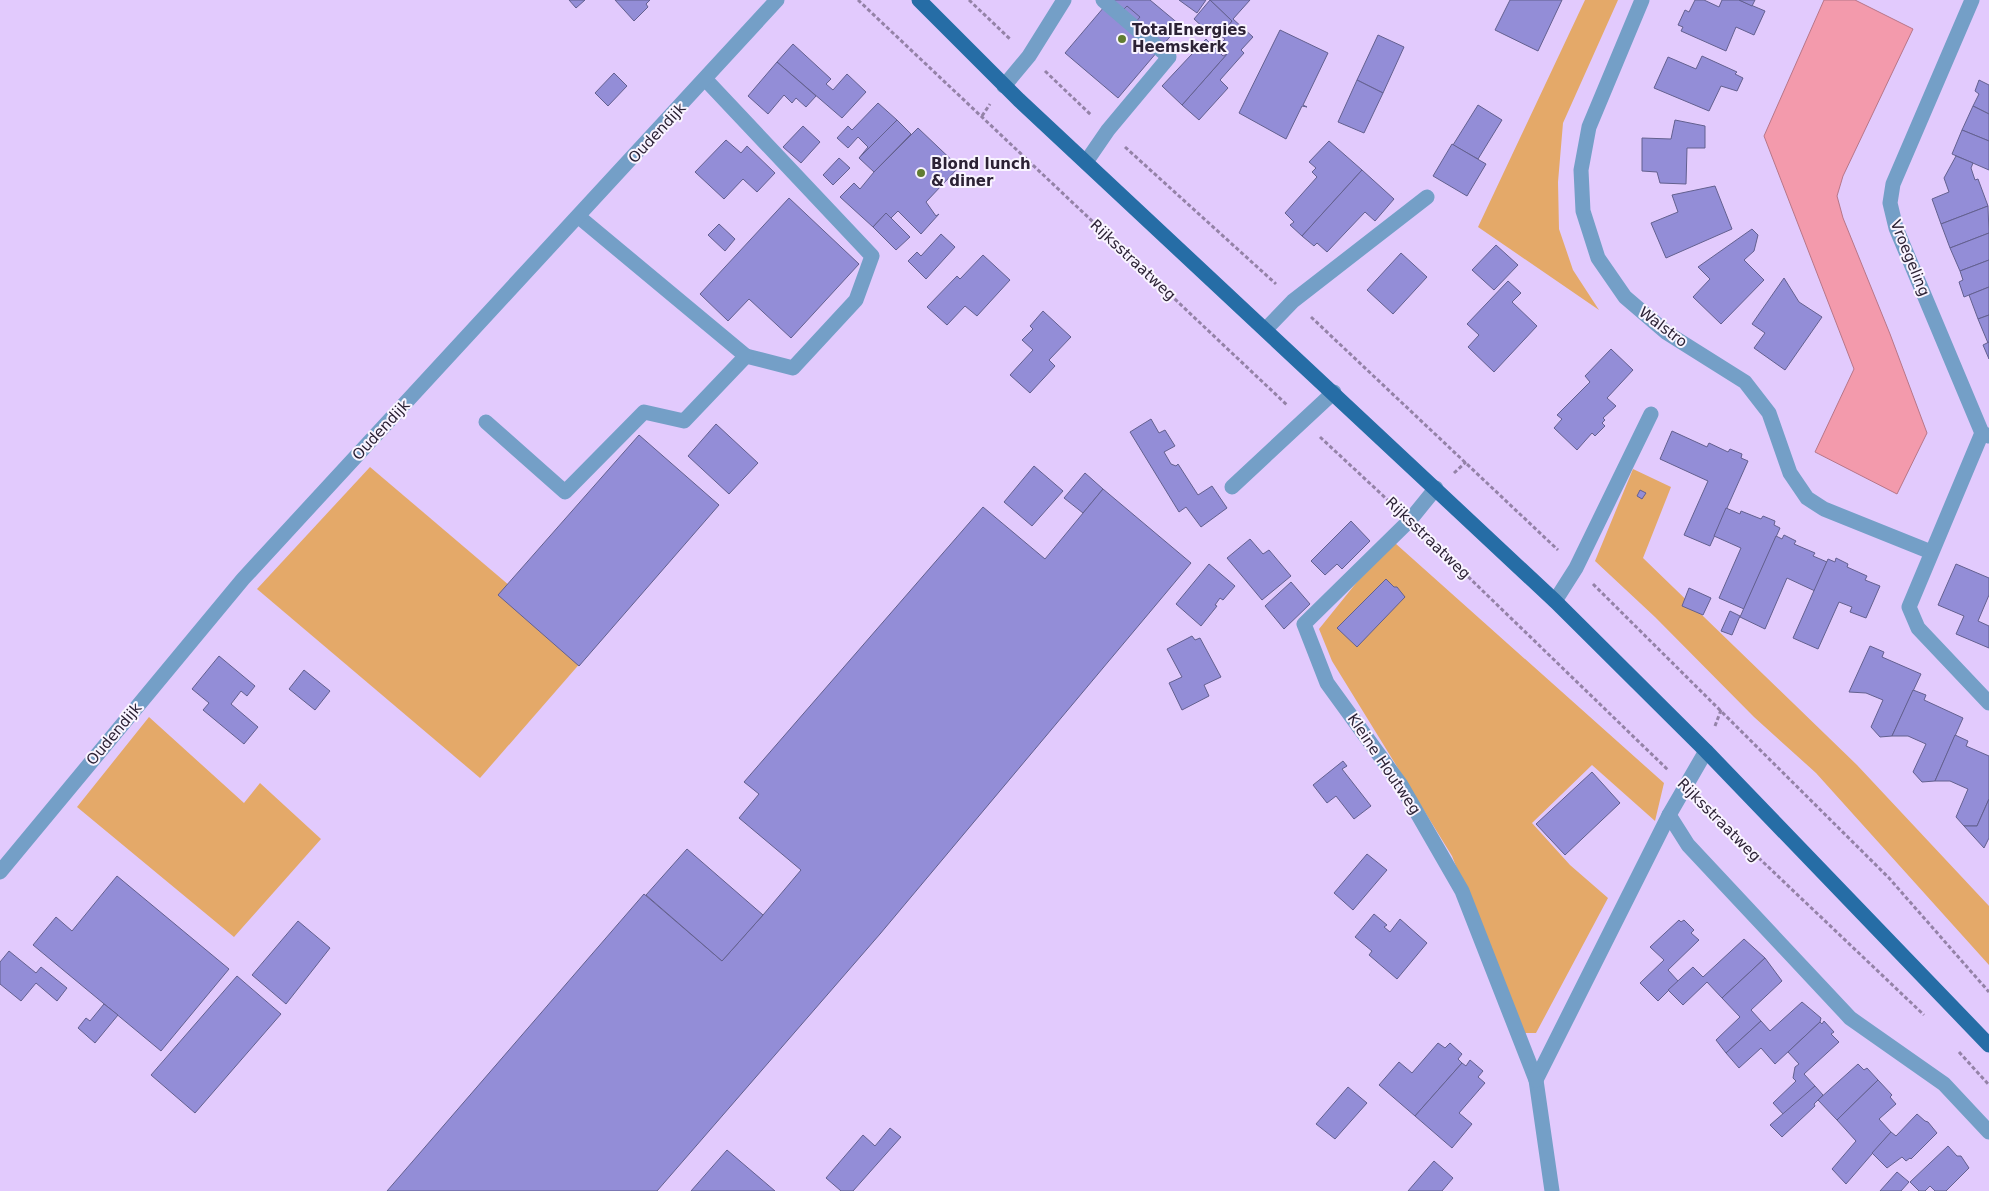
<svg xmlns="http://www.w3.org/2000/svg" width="1989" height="1191" font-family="'DejaVu Sans',sans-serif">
<rect width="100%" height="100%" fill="#e2cafd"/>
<g fill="#e4a969">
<path d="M1585,0h33l-55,123 -5,59 1,47 14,41 26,40 -121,-83z"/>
<path d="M370,467l219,186 -109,125 -223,-189z"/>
<path d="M1633,469l38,18 -28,71 214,207 132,141v59l-173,-192 -62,-56 -99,-100 -60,-56z"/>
<path d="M1395,543l269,240 -9,38 -63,-56 -60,58 38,42 38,33 -72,135h-14l-70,-177 -120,-195 -13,-32 38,-47z"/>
<path d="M149,717l95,86 16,-20 61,56 -87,98 -157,-130z"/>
</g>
<path fill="#f39aac" stroke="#b77688" d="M1824,0h31l58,29 -70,147 -6,20 6,22 47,116 37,99 -30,61 -82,-42 39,-83 -90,-233z"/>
<g fill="#938dd7" stroke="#63608f">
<path d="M569,0h16l-9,8z"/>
<path d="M615,0h35l-4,4 2,3 -14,14z"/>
<path d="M1110,0h40l30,25 -62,73 -53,-45z"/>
<path d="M1179,0h27l-9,13z"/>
<path d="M1210,0h40l-17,19 20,18 -12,13 3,3 -24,27 8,8 -29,32 -17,-15 45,-51 -8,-8 6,-7 -5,-4 12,-14z"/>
<path d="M1210,0l22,21 -12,14 -11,-10 -4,4 -11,-10z"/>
<path d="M1510,0h52l-24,51 -43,-21z"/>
<path d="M1695,0h9l15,7 3,-7h17l26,11 -11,24 -18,-8 -10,24 -45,-20 2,-4 -5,-2 7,-15 4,2z"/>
<path d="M1739,0h16l-3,6z"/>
<path d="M1127,6l13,11 -5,6 -14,-11z"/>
<path d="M1280,30l48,23 -25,52 4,2 -5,-1 -16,33 -47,-26z"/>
<path d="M1378,35l26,12 -21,46 -26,-13z"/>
<path d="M1206,39l17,17 4,-2 -45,51 -20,-19z"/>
<path d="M793,44l38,35 -5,5 7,6 14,-16 19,18 -24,26 -65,-56z"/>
<path d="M1702,56l35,16 -2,2 8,4 -6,13 -16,-5 -12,25 -55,-23 14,-31 28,12z"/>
<path d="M777,62l39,34 -10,11 -10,-9 -4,5 -8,-8 -16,19 -20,-18z"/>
<path d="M614,73l13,13 -19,20 -13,-13z"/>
<path d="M1357,80l26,13 -19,40 -26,-11z"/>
<path d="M1979,80l10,5v29l-16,-8 6,-12 -4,-3z"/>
<path d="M878,103l19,17 -38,38 9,-11 -10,-10 -10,11 -11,-10 11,-12 4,4z"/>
<path d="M1478,105l24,15 -24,39 -25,-14z"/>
<path d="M1973,106l16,8v27l-27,-11z"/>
<path d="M897,120l14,14 -37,38 -15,-14z"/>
<path d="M1675,120l30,6v22h-18l-1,36 -26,-1 -3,-11 -15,-1v-33l29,1z"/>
<path d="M803,126l17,16 -19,21 -18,-16z"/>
<path d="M918,128l41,39 -33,35 10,14 3,-2 -18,20 -23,-23 -7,7 -5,-5 -13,14 -33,-30 14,-14 6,6 14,-17z"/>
<path d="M1962,130l27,11v29l-37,-16z"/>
<path d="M726,140l15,13 6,-7 28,27 -18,19 -14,-13 -19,20 -29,-27z"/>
<path d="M1329,141l33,29 -60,66 -12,-11 4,-3 -9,-9 32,-36 -5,-5 4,-4 -7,-6z"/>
<path d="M1452,144l34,20 -19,32 -34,-20z"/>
<path d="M1956,156l17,7 -2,5 4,12 3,-1 10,27 -47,18 -9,-25 17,-7 -5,-14z"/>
<path d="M839,158l11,10 -17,17 -10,-10z"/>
<path d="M1362,170l32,29 -19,22 -10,-9 -38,40 -10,-9 -3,3 -12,-10z"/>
<path d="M1715,186l17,43 -66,29 -15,-35 27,-11 -6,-17z"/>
<path d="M789,198l70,66 -68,74 -42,-39 -21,22 -28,-27z"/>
<path d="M1988,206l1,27 -39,15 -9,-24z"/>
<path d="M886,213l24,24 -14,13 -23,-23z"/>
<path d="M719,224l16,15 -10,12 -17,-16z"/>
<path d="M1752,229l6,6 -4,16 -10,9 20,20 -43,44 -28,-27 17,-18 -12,-12z"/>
<path d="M1989,233v27l-29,11 -10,-23z"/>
<path d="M941,234l14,13 -29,32 -18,-18 9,-9 4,4z"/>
<path d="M1496,245l22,20 -24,25 -22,-20z"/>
<path d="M1401,253l26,24 -34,37 -26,-24z"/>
<path d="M983,255l27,25 -33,36 -12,-10 -18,19 -20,-18 30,-31 3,3z"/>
<path d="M1989,260v27l-25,10 -5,-15 4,-2 -3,-9z"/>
<path d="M1784,278l15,24 23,15 -37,53 -31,-22 11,-15 -13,-9z"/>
<path d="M1508,281l13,12 -9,9 25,24 -43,46 -26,-25 11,-12 -12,-11z"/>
<path d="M1989,287v28l-11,4 -9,-24z"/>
<path d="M1043,311l28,26 -22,23 6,6 -25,27 -20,-18 23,-25 -11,-10 11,-11 -3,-3z"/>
<path d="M1989,315v27l-1,1 -10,-24z"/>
<path d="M1989,342v17l-6,-14z"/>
<path d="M1611,349l22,21 -26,28 9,8 -13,12 2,2 -3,3 3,3 -10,10 -3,-3 -15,17 -23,-22 8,-9 -5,-4 33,-33 -5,-6z"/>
<path d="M1151,419l8,14 6,-3 10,16 -11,6 7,12 5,2 2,-2 20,31 14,-9 15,22 -26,19 -15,-20 -7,5 -49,-80z"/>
<path d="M716,424l42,39 -29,31 -41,-38z"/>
<path d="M1672,431l35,16 2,-4 19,9 2,-3 12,5 -1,4 7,3 -38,85 -26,-11 24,-54 -48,-22z"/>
<path d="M639,435l80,70 -140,161 -81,-71z"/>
<path d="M1034,466l29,25 -31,35 -28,-24z"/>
<path d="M1085,473l18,16 -20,24 -19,-15z"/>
<path d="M1103,489l88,74 -311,371 -223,257h-270l257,-297 78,67 41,-46 38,-45 -62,-52 20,-24 -15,-12 239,-275 62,52z"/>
<path d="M1640,490l6,3 -4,6 -5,-3z"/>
<path d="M1726,508l14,6 1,-3 20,8 2,-3 12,5 -1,4 6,3 -36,81 -25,-11 22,-50 -27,-12z"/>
<path d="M1351,521l19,20 -28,28 -5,-5 -12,11 -14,-14z"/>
<path d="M1784,535l12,6 -2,3 21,9 -2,3 14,6 -12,29 -28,-13 -22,51 -25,-12 36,-81 6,3z"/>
<path d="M1250,539l13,15 6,-4 22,26 -29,24 -35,-42z"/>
<path d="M1836,558l12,6 -1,3 20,9 -2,4 15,6 -14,32 -16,-6 2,-5 -13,-5 -21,47 -25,-11 35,-79 7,3z"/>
<path d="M1209,564l26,22 -12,14 -3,-2 -5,7 2,1 -16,20 -25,-22z"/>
<path d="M1956,564l33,14v17l-11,26 11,5v22l-33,-14 8,-18 -26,-11z"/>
<path d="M1386,579l8,8h3l8,10 -48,50 -20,-19z"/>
<path d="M1291,582l19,22 -26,25 -19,-23z"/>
<path d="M1689,588l22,10 -8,17 -21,-9z"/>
<path d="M1730,611l10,5 -8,19 -11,-4z"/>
<path d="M1192,636l3,4 5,-2 21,39 -17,8 5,11 -27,14 -13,-27 13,-6 -15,-28z"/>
<path d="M1870,646l14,6 -2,5 39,17 -29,62 -12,1 -9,-10 12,-27 -17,-7 -17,-1z"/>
<path d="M219,656l36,30 -8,10 -6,-5 -10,13 27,23 -14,17 -41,-34 6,-7 -17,-14z"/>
<path d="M304,670l26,21 -15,19 -26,-21z"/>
<path d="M1913,690l13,5 -2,5 39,18 -28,63 -13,1 -9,-10 13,-28 -18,-8h-16z"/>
<path d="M1955,735l13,6 -2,5 23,10v43l-12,27h-13l-8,-9 12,-28 -18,-8h-15z"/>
<path d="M1343,761l4,5 -5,3 29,37 -17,13 -18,-23 -9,7 -14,-18z"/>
<path d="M1592,772l28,31 -55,52 -29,-31z"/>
<path d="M1989,799v39l-5,10 -20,-22h13z"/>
<path d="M687,849l76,66 -41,46 -76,-66z"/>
<path d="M1367,854l20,16 -34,40 -19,-17z"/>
<path d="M117,876l112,93 -68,82 -128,-106 23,-28 16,14z"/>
<path d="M1374,914l13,11 -3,2 6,5 10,-13 27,24 -30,36 -28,-24 3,-4 -17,-14z"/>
<path d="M1679,920l2,2 3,-2 10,10 -3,3 8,7 -31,30 10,11 -20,20 -18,-18 24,-23 -14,-13z"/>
<path d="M298,921l32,27 -44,56 -34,-29z"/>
<path d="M1744,939l21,19 -43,40 -15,-16 -24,23 -15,-15 25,-23 10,10z"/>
<path d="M9,951l27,22 5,-6 26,21 -10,13 -21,-18 -15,18 -21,-17v-22z"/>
<path d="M1765,958l17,23 -31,29 10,11 -35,32 -10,-13 24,-23 -18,-19z"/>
<path d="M237,976l44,38 -86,99 -44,-38z"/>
<path d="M1802,1002l19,16 -1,4 -45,42 -14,-16 -22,20 -13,-15 35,-32 9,10z"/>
<path d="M104,1004l14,11 -23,28 -17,-15 8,-10 4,3z"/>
<path d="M1824,1021l10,11 -3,2 8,8 -35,32 11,12 -31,29 -11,-12 23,-22 -3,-3 2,-11 4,-3 -11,-12 32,-30 2,2z"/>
<path d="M1438,1043l7,5 5,-5 12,11 -4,5 4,4 -47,53 -36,-31 20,-23 13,11z"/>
<path d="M1470,1060l13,11 -5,6 7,6 -26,30 13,11 -20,24 -37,-32 47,-53 4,3z"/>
<path d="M1858,1064l6,6 3,-2 11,12 -41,40 -19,-20z"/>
<path d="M1878,1080l14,15 -2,2 6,7 -17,15 12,13 -45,52 -14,-15 24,-28 -19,-21z"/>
<path d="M1815,1086l8,9 -9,9 1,2 -33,31 -12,-12z"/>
<path d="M1348,1087l19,16 -32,36 -19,-15z"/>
<path d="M1917,1114l8,7 3,1 9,11 -26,26 -1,-1 -4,3 -4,-4 -15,11 -15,-15 19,-21 5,4z"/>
<path d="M890,1128l11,9 -48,54h-12l-15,-13 37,-43 12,11z"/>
<path d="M1948,1146l9,10h4l8,12 -23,23h-11l-5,-5 -5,5h-6l-9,-9z"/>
<path d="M727,1150l48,41h-84z"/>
<path d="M1434,1161l19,17 -11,13h-34z"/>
<path d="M1897,1172l12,10 -8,9h-21z"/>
</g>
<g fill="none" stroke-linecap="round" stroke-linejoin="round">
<g stroke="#9482a7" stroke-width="3" stroke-dasharray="4 2.5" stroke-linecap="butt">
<path d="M858,0l429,405"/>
<path d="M969,0l42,40"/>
<path d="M1045,71l46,44"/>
<path d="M982,116l8,-12"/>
<path d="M1125,147l151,137"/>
<path d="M1311,317l247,233"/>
<path d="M1320,437l72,67"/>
<path d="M1454,473l12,-11"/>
<path d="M1426,536l242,234"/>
<path d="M1593,584l296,294 100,114"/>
<path d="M1715,726l6,-16"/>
<path d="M1702,804l222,211"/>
<path d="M1959,1052l30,33"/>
</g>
<g stroke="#749fc7" stroke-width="15">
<path d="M1642,0l-53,127 -8,43 2,41 15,47 27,39 42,36 78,49 24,31 21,60 17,25 17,11 107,43"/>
<path d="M1972,0l-79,184 -3,19 6,25 86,205 7,3"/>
<path d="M706,80l166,176 -16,44 -63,68 -47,-12"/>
<path d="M1004,86l25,-30 35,-56"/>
<path d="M1086,162l22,-32 61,-73 -66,-57"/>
<path d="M1266,329l27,-28 134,-104"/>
<path d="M486,422l79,70 79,-80 40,9 62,-65 -167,-139"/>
<path d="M1982,433l-73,174 9,21 71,75"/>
<path d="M1232,487l102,-95"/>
<path d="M1436,488l-26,32 -106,104 23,59 74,102 61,106 74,189 16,111"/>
<path d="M1555,601l21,-33 75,-154"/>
<path d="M1669,815l19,30 162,173 94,66 45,48"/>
<path d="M0,872l243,-293 534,-579"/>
<path d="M1536,1080l133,-265 37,-64"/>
</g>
<path stroke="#266da6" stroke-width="15" d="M919,0l100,100 536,501 151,150 283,294"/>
</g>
<g fill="#617d32" stroke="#f9f4ff" stroke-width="2">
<circle cx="1122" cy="39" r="5"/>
<circle cx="921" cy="173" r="5"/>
</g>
<g text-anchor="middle" stroke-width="4" stroke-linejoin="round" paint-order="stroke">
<g font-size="15" font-weight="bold" fill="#2c2235" stroke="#f9f4ff" text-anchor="start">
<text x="1132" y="35">TotalEnergies<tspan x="1132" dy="17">Heemskerk</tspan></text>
<text x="931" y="169">Blond lunch<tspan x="931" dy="17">&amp; diner</tspan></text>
</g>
<g font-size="15" fill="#2c2235" stroke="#f9f4ff">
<text transform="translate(657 133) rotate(-47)" y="5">Oudendijk</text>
<text transform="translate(1910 258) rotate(68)" y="5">Vroegeling</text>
<text transform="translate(1133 260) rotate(43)" y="5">Rijksstraatweg</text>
<text transform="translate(1663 327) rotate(37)" y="5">Walstro</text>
<text transform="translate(381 430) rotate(-47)" y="5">Oudendijk</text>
<text transform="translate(1428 538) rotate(44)" y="5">Rijksstraatweg</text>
<text transform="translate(114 734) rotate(-50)" y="5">Oudendijk</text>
<text transform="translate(1384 764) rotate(56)" y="5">Kleine Houtweg</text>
<text transform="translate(1719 820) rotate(45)" y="5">Rijksstraatweg</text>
</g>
</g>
</svg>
